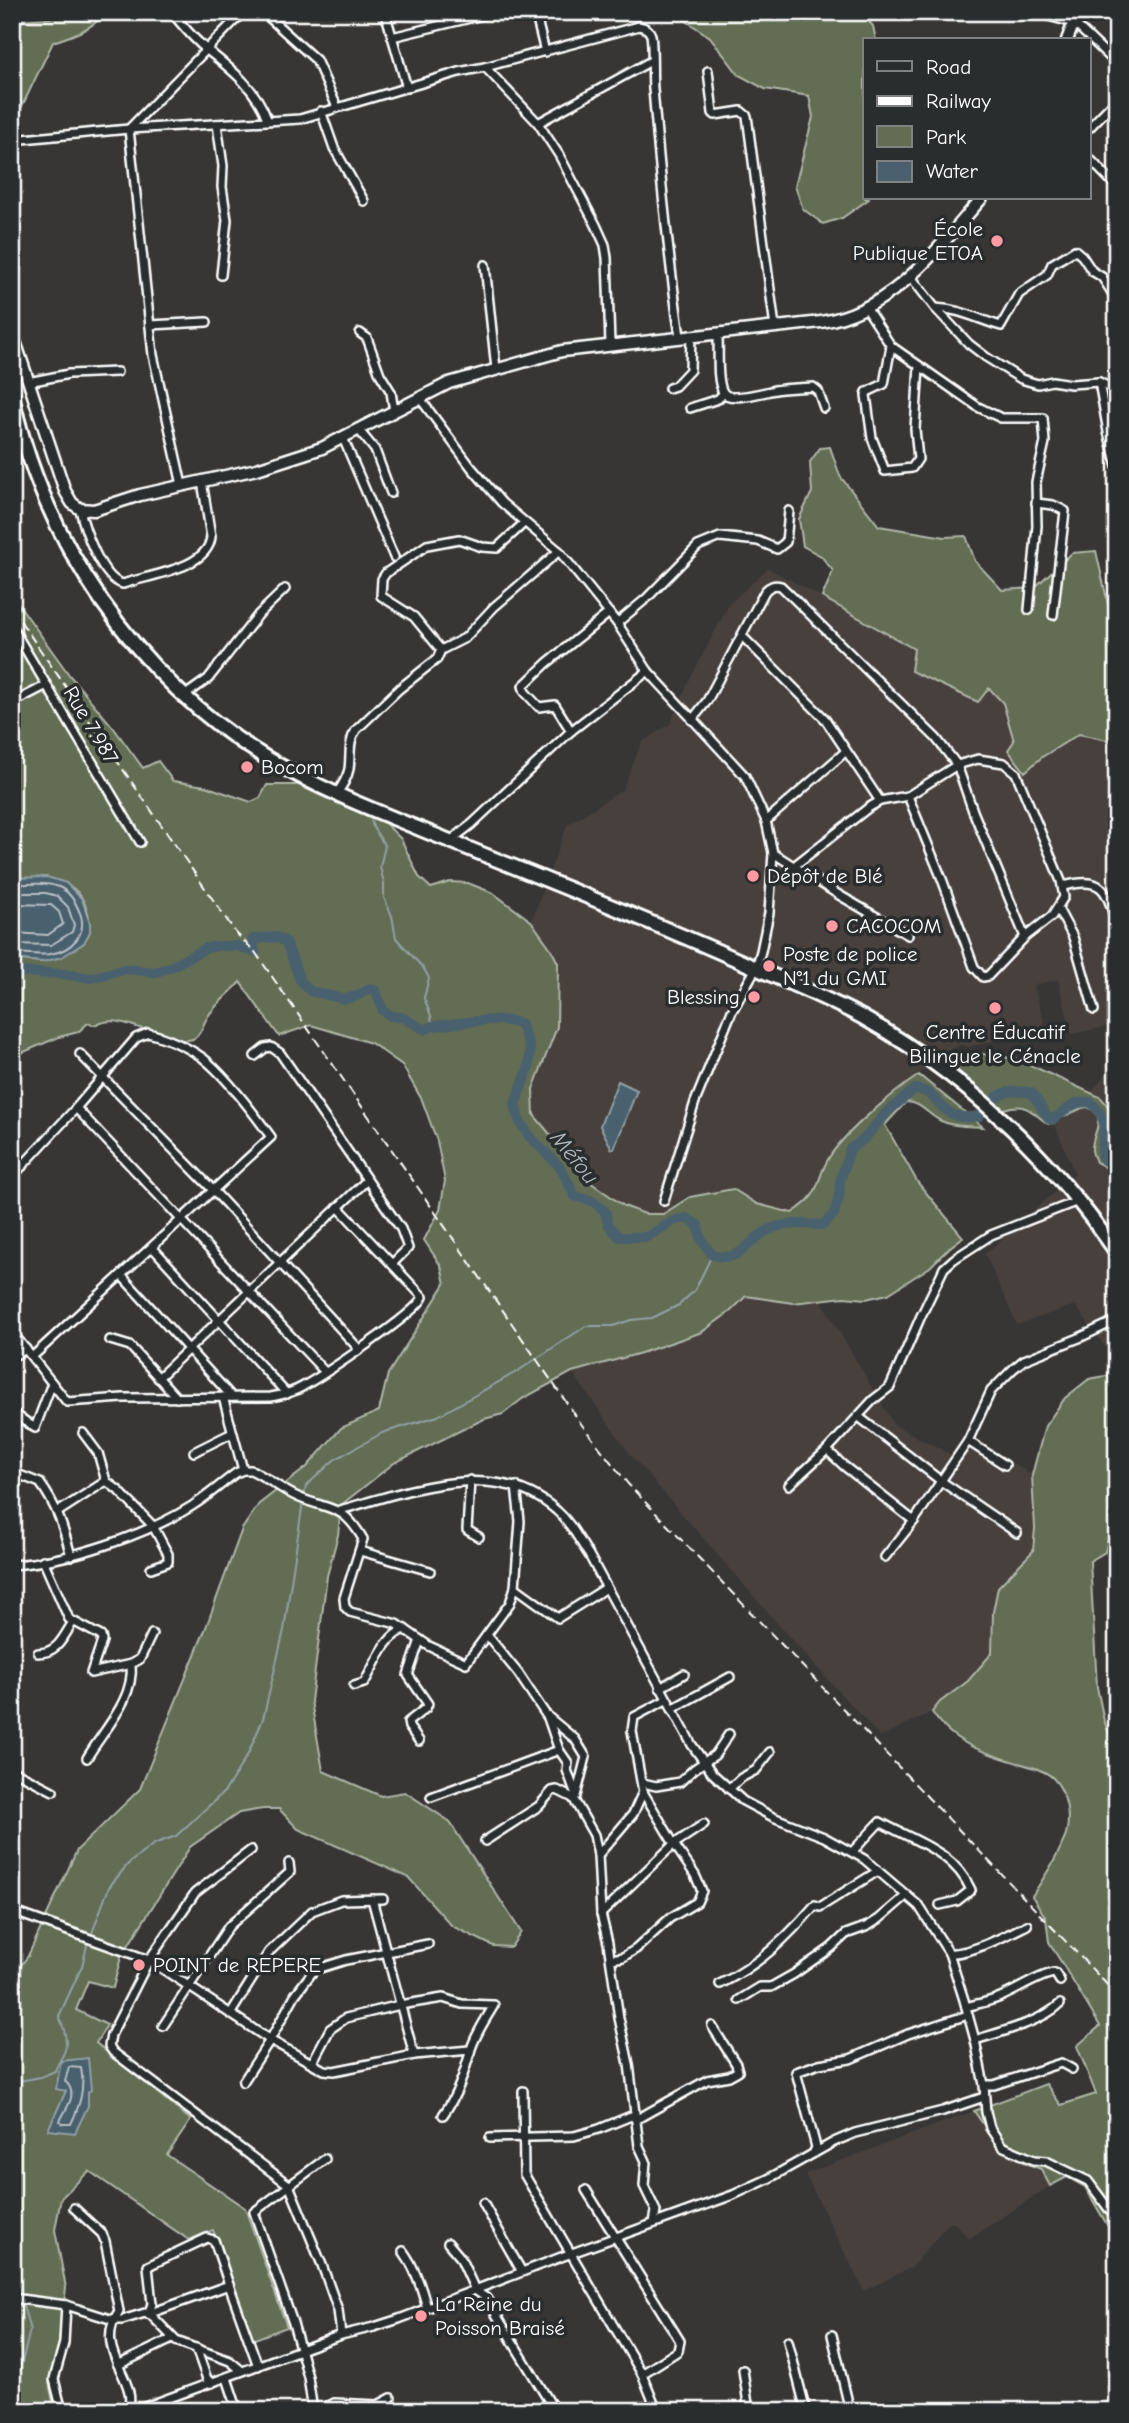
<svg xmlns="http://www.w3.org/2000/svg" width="1129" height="2423" font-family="'Comic Neue',sans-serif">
<rect width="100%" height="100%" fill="#373635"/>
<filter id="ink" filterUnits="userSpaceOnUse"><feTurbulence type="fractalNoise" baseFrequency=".0143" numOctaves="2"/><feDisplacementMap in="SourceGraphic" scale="14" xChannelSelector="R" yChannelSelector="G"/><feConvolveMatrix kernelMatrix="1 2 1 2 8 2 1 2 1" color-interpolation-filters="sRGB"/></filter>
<g filter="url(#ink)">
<g fill="#46403e">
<path d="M768,568l221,120 14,15 11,39 28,15 37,-23 38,8v294l-12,-9 -33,7 -14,-54 -24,5 12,43 -77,19 -9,-2 -11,6 -54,41 -43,40 -22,24 -11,29 -11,18 -16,10 -35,-9 -24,-15 -43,8 -27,17h-18l-21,-8 -34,-24 -56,-67 -1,-26 24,-96 1,-30 -27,-41 36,-97 55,-35 20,-48 28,-18 18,-41 41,-79z"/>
<path d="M1117,1067v60l-11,-24 -16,-10 20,-23z"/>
<path d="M1087,1106l10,9 1,8 -7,28 5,11 11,6 10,-1v197l-42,-59 -58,20 -32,-71 90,-80 -21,-51z"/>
<path d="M746,1296l47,7 28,-3 73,125 60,31 14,-21 64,40 3,53 -2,23 -35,36 -5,25 -1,40 -24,29 -28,21 -8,10 -52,25 -91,-100 -159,-183 -58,-82 69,-19 61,-21 29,-21z"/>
<path d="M974,2111l20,29 27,22 20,7 9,17 -81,53 -14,-16h-7l-36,44 -48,24 -59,-117z"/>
</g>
<g fill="#626d53" stroke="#b0b6a9" stroke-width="2">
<path d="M59,12h48c-15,17 -33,23 -54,30l-41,85v-96l8,-1 -2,-10 32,-2z"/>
<path d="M673,12h187l13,14 3,14h-11v158l4,1 -27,19 -19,6 -20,-15 -8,-23 18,-69 -4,-21 -44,-7 -26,-14 -29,-38z"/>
<path d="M830,447l10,29 39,50 66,11 21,-1 9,25 27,29 32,-2 38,-35 24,-2 21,92v99l-38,-8 -37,23 -17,15 -17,-22 6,-9 -11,-38 -14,-15 -11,14 -67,-31 3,-22 -92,-52 11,-26 -12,-15 -18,-10 -4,-27 13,-27 -2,-30 10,-14z"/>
<path d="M12,595l58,81 43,51 30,41 15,-7 15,20 32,5 46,16 9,-4 7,-13h31l84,35 19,19 18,38 12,11 19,-6 18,1 25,10 38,28 20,28 7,14 -1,64 -24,62 1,26 56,67 34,24 21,8h18l27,-17 43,-8 24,15 35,9c32,-20 22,-32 38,-57 17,-26 64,-64 89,-81l64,52c-14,-1 -29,0 -42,-6 -13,-6 -20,-19 -35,-19l-21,23 33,58 45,54 -14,11 -19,19 -42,27 -22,5 -22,-2 -51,6 -47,-7 -15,15 -29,21 -61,21 -69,19 -50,27 -19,15 -19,5 -90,44 -58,46 4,8 -2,18 -11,41 -16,125 12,70 58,25 24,-4 44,29 72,111 -10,15 -18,-1 -41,-20 -44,-49 -110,-48 -19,-20h-16l-24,4 -49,34 -69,110 -8,31 -25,-7 -12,29 31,15 -11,18 95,77 -24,35 78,53 42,119 -35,13 -39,-110 -24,10 -100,-69 -28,27 -6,32 11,58 -7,55 -10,40 6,28h-43v-434l16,-21 49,-106 63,-61 65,-159 37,-101 17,-25 48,-37 34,-39 38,-17 9,-37 57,-90 -4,-18 -17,-26 16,-30 5,-29 -8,-40 -15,-41 -20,-35 -31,-22 -60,-18 -32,11 -39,-54c-10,12 -25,22 -33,36 -4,6 -5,14 -11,19 -12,12 -63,-15 -83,-16 -7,0 -15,3 -21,4l-4,-2 -10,9 -19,5 -47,20v-98l30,3 48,-30c0,-54 -37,-55 -78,-54z"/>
<path d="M975,1053l42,6 83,38c14,13 18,31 15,49l2,2v19l-10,1 -11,-6c-1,-2 -4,-10 -4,-12 -1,-16 17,-33 -4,-43l-6,1 -34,16c-18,-13 -21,-22 -44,-15l-53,-44 3,-8z"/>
<path d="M1117,1374v130l-12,48 -15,9 7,126 7,34 13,31v490l-32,-55 -18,-10 -17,9 -9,-17c-34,-11 -48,-30 -67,-58l72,-27 15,21 35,-11 -19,-48 23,-20 -51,-84 -3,-24 -14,-22c12,-19 27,-40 34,-62 5,-17 0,-43 -13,-56 -8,-8 -24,-12 -35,-15 -33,-10 -67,-20 -86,-51l8,-10 28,-21 24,-28 1,-41 5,-25 35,-36 2,-23 -3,-53 13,-49 20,-28 24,-19z"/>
</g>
<g fill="#4a606e" stroke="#92a0a8" stroke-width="2">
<path d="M12,878l35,-1 19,6 16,16 8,24v9l-6,11 -22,14 -20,5 -30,-3z"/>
<path d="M618,1081l19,9 -23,59h-2l-12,-23z"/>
<path d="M88,2058l3,32 -3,2v14l-13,27 -27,-3 18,-39 -10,-2 5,-28z"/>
</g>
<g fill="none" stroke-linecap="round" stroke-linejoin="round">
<g stroke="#b7bfc5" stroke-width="2">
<path d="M12,884c15,1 35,-3 49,4 10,5 15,15 19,25 8,21 -9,38 -30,41 -12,2 -25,-1 -38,-1"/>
<path d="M12,893h34l11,3 11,11 6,18 -2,7 -21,13 -39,-1"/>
<path d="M12,904l39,1 8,7 4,12 -15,11 -36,-2"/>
<path d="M69,2067l12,1c4,20 -1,37 -10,56h-9l-2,-3c7,-15 19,-27 5,-40z"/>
</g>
<g stroke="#92a0a8" stroke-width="2">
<path d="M371,820l2,7 12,19 -5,21 4,16v15l8,18 4,22 28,31 5,9 -5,20 7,18 1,10"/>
<path d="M304,1496l2,-10 28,-26 48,-27 56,-17 80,-45 68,-45h27l18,-6 21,-2 27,-13 16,-15 17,-35"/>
<path d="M91,1936l18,-49 20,-24 25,-19 22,-8 49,-45 23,-37 15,-35 21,-89 19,-129"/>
<path d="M12,2090l7,-9 22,-4 14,-6c2,-7 8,-14 10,-21 3,-12 -2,-24 -6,-34l23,-50 6,-25"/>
<path d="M12,2255l8,5 -2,25 3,12"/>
<path d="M12,2402l18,-72 -8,-28"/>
</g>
<path stroke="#4a606e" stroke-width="10" d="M12,972l52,2 27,4 33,-9 32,3 17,-6 33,-18 13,-2h18l18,6 -2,-13 23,-2 10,5 14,38 10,11 34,8 13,-3 14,-8 5,3 7,20 8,5 11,1 23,13 7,-4c25,-2 66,-11 89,-2l9,25 -1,18 -14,37 4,16 10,16 31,31 15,29 17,5 13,10 3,13 11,13h28l26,-16 13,-3 12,7 3,14 11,16c33,9 34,-17 61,-27 15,-6 34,-4 50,-3l11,-11 5,-17 1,-16 10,-32 14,-10 22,-26 29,-24c26,1 22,35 64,27 17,-21 25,-29 53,-23l17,26 3,1 24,-17 14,-1c22,18 11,30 12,55l3,4 12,1"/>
<defs>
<g id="street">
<path d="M171,12c11,12 22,27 35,37 25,20 50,39 61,70"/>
<path d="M263,12l53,48 21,47"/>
<path d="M385,12l22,76"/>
<path d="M535,12l10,40"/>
<path d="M1034,12l40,11 43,41"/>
<path d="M392,37l103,-25"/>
<path d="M485,67l53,56 21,32 37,70 9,20 2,13 3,86"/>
<path d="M708,71l5,42 2,2 26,-4 6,5 28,211"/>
<path d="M321,111l13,37 30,53"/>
<path d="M538,123l113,-62"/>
<path d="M217,124l6,42 -1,21 5,33 -6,55"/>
<path d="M1089,128l28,-29"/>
<path d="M12,140l117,-11 171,-10 159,-47 26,-5 154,-41c6,1 10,3 12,9 2,9 1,42 2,54 7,83 15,165 27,247"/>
<path d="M1089,158l28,29"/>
<path d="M485,265l11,104"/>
<path d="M911,277l24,31 34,36 17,13 35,22 17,5 14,-3 19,3 28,-2 18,9"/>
<path d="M935,308c26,1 42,11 66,18l18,-32 28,-19 5,-11 23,-14 7,6 10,15 10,6 11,17h4"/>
<path d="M867,309l24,37 87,61 23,11h42l2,24 -9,40 1,44 -8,84"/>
<path d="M150,325l57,-3"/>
<path d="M360,333l7,5 13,36 11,18 3,19"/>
<path d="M715,333l3,5c1,14 -2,43 5,54 6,11 41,0 52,-2 12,-2 25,-2 38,-3l5,4 6,17"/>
<path d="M891,346l-7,38 -17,8 -1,3 6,43 13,33 27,-3 6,-9 -3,-30 4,-63"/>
<path d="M28,382l41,-8 48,-2"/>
<path d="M1099,382l9,50 9,34"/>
<path d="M669,388l6,-2 15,-16 1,-35"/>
<path d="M419,397l52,70 31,36 57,48 58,72 31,48 97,105 21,45 7,32 -4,60 -8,38 -5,17 -24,43 -37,91 -31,99"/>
<path d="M690,408l28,-9 5,-5"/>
<path d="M358,429l17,21 16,43"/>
<path d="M343,438l51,119"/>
<path d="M182,485l-29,-130 -24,-226 114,-117"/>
<path d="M1036,503l17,2 12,6 -12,104"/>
<path d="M80,509c4,20 22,71 43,75 25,-9 85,-15 88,-47l-9,-56"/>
<path d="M617,623l30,-25 51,-52 22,-9 38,4 19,8 9,-7 3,-31"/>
<path d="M12,627l128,215"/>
<path d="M743,637l82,82 55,82 28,-5"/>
<path d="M441,650l-27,-33 -33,-21 1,-17 4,-6 41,-28 32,-6 23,8 15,1 27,-25"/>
<path d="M184,696l24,-17 51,-65 26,-25"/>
<path d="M12,703l35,-18"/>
<path d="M692,720l15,-19 58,-110c5,-5 9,-7 16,-5l155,152 21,27 16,46 52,126"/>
<path d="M571,731l-16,-26 -16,2 -14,-15 -2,-6 24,-23 62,-50"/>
<path d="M978,759l26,4 12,10 45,108 3,16 -12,19 -27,21 -37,39 -5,1 -9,-10 -32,-88 -34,-83 49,-31z"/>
<path d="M336,795c6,-9 11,-16 13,-26 2,-14 -1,-27 7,-39l43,-41 38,-30 4,-9 24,-12 29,-31 65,-56"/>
<path d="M766,821l79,-69"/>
<path d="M450,841l22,-17 99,-93 77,-60"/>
<path d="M773,853l66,42 69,40"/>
<path d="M794,866l74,-58 12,-7"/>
<path d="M1063,886c41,-10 43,3 54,40"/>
<path d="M1058,909l15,28 21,73"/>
<path d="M80,1054l133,136 146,159"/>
<path d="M255,1056l10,-8 6,-1 9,6 121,176 7,19 -16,16"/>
<path d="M76,1108l249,264"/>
<path d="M12,1152l12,13"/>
<path d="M12,1177l64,-69 60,-70 12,-5c17,4 40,14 55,25 23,18 50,54 68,79l-239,220"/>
<path d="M152,1247l135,147"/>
<path d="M121,1275l111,122"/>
<path d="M12,1332l55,70 56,-4 148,-1c11,-2 21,-4 31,-10 21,-12 114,-73 121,-90l-85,-90"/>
<path d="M110,1340l20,6 47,52"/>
<path d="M12,1357l14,-8"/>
<path d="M158,1378l208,-197"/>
<path d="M223,1397l20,73"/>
<path d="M12,1412l23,16 17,-45"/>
<path d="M859,1417l82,64 76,52"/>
<path d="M83,1433l15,20 8,28 12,9 35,36 15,28v8l-17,6"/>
<path d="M968,1441l37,24"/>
<path d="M827,1450l17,16 70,55"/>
<path d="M194,1452l38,-19"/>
<path d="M12,1472l28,11c17,23 24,46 31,73"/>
<path d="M470,1480l-3,50 12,7"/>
<path d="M789,1485l38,-35 46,-50 17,-13 31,-71 23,-48 10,-9 37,-24 87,-34"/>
<path d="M340,1510c69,-19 156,-54 217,1 14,12 22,29 32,44l103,190 20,28 31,28 30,16 51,20 40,22 55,47 30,47 15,47 11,40 9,45 2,27 4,16 12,18 32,14 12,1 42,20 29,39"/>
<path d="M58,1512l48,-31"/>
<path d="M360,1551l70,20"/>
<path d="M885,1557l29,-36 54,-80 23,-50 22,-22 11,-9 55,-22 38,-18"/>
<path d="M43,1560l26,59 32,17 1,5 -11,32 40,-9 9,-5 12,-25"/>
<path d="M12,1565c57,-4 132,-29 180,-59 16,-10 29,-22 44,-33l7,-3h8c17,8 32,21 49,28 33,13 43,7 63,41l-19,59 1,9 5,5 47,12 32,22 37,17 44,-60 5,-16 5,-66 -4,-35"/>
<path d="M515,1587l43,31 48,-30"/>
<path d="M487,1635l31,38 28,42 29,24 11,18 -10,39 -3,2 21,37 4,20 3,59 7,29 11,75 10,46 10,82 7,15 -2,25 12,25 -2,12"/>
<path d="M38,1653c20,0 25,-16 35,-31"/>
<path d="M354,1686l10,-3c11,-17 20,-47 41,-54"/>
<path d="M660,1688l24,-14"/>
<path d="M672,1709l58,-32"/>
<path d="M547,1715l12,35 9,13 -1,7 8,22"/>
<path d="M419,1741l-10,-14 -1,-5 18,-14 2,-4 -20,-29 12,-35"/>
<path d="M87,1758c17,-29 48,-59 44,-94"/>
<path d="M12,1770l41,21"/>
<path d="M643,1783l13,3 24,-4 14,-13 21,-14 14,-21"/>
<path d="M729,1789l12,-11 15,-8 14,-18"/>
<path d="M431,1797l128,-47"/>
<path d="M485,1841l54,-35 13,-15 5,-1 16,8"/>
<path d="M251,1850l-56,43 -46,67 -38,75 -2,11 4,6 176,133 33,80 16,45 3,25"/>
<path d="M852,1852l28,-30c34,19 74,29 91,68l-14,11 -17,4"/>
<path d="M598,1855l35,-41 10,-22"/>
<path d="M372,1899l42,156"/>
<path d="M12,1911l137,49 121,80 54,30 10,1 80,-16 56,-5"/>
<path d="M601,1914l73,-70 -31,-52 -11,-61 2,-14 32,-17"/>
<path d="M949,1953c21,2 58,-18 78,-28"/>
<path d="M611,1959l12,-2 13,-8 34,-31 27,-16 5,-11 -7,-16 -21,-31 30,-20"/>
<path d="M720,1984c38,-18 68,-47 95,-79l5,2 58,-36"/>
<path d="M739,2000l21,-13h11l23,-13 37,-26 15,-14 22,-8 11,-7 28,-24"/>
<path d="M966,2007c10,-3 22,-5 32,-9 14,-5 45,-25 57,-25l5,8"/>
<path d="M231,2013l38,-61 43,-41 29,-11 42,-1"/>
<path d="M163,2026l66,-100 61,-54 -1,-9"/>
<path d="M975,2040c26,-8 66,-18 85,-36"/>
<path d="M312,2063l18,-34 16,-11 54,-13 43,-7 19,6 32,1c-8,14 -18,28 -23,44 -7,25 -13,45 -28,66"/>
<path d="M243,2082l27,-42 25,-45 19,-25 32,-10 82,-16"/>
<path d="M984,2085h10l67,-22 11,6"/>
<path d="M523,2091l1,83 118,200 15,37"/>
<path d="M490,2138l84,-2 25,-7 32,-13 6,3 70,-39 22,-4 9,-5 -2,-7 -24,-38"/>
<path d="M814,2152l2,-5 -20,-75 23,-8 31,-5 58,-25 60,-19"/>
<path d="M586,2190l94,151 -2,10 -36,23"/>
<path d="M483,2203l39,69"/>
<path d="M74,2208l28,26 3,7 14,70c-28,40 23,71 8,100"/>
<path d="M207,2238l7,2 15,45 -81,29 4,-10 -4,-38z"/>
<path d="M448,2243l12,14 15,33 11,8 69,113"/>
<path d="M403,2251c12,16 19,38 24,57"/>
<path d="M229,2285l29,81"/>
<path d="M12,2298l54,7 47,15h9l23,-7 6,2 25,26 54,20 12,10"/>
<path d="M832,2335l18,76"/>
<path d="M788,2341l18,70"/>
<path d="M196,2348l11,31 5,4"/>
<path d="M118,2365l54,-26"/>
<path d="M743,2370l6,41"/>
<path d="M227,2378l11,33"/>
<path d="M62,2411l-8,-32 10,-36 2,-38"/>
<path d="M134,2411l207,-76 33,-8 25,-8 170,-65 164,-59 35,-16 66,-37 21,-9 88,-22 41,-14"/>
<path d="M313,2411l-5,-34 -15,-54 -39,-111 71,-53"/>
<path d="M320,2411l14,-8 44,2 13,-7"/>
</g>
<g id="secondary">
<path d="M1067,40l11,-28"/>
<path d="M12,332l53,159 7,12 8,6 14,1 46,-15 117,-26 65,-21 127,-65 113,-32 259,-29c72,-11 116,-73 161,-124"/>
</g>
<path id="highway" d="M12,395c31,146 125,284 253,362 57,34 118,57 180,82 101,41 204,81 304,126 38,17 76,32 113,52 103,58 188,139 255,236"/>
</defs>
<use href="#street" stroke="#fff" stroke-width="12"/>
<use href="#secondary" stroke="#fff" stroke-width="15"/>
<use href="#highway" stroke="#fff" stroke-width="18"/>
<use href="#street" stroke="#2a2d2e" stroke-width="7"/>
<use href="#secondary" stroke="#2a2d2e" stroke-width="10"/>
<use href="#highway" stroke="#2a2d2e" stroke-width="12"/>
<path stroke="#fff" stroke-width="2" stroke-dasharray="10 5" stroke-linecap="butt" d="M12,609l224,324 19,19 327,473 46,59 489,511"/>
</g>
</g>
<g fill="#ff9aa2" stroke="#2a2d2e" stroke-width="2.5">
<circle cx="997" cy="241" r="7"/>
<circle cx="247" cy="767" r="7"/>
<circle cx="753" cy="876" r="7"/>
<circle cx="832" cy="926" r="7"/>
<circle cx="769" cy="966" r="7"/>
<circle cx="754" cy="997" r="7"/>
<circle cx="995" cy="1008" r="7"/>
<circle cx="139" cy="1965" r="7"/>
<circle cx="421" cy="2316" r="7"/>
</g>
<g text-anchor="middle" stroke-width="7" stroke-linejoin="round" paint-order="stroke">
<g font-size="21" fill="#fff" stroke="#2a2d2e" text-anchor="start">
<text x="983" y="236" text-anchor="end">École<tspan x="983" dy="24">Publique ETOA</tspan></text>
<text x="261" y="774">Bocom</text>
<text x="767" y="883">Dépôt de Blé</text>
<text x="846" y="933">CACOCOM</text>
<text x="783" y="961">Poste de police<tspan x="783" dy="24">N°1 du GMI</tspan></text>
<text x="740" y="1004" text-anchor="end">Blessing</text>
<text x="995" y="1039" text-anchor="middle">Centre Éducatif<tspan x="995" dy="24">Bilingue le Cénacle</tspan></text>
<text x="153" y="1972">POINT de REPERE</text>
<text x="435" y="2311">La Reine du<tspan x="435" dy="24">Poisson Braisé</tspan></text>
</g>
<g font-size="21" fill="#fff" stroke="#2a2d2e">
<text transform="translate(91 725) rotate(59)" y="7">Rue 7.987</text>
</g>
<g font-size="23" font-style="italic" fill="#aeb7be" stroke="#2a2d2e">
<text transform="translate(575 1157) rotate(51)" y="8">Méfou</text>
</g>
</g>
<rect width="1129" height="2423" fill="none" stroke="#2a2d2e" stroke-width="42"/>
<rect x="21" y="21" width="1087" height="2381" fill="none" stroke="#fff" stroke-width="2.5" filter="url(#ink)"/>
<rect x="863" y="38" width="228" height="161" fill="#2a2d2e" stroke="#7f8182" stroke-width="2"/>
<rect x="877" y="61" width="35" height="10" fill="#2a2d2e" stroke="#7f8182" stroke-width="2"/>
<text x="926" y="74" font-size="21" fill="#ffffff">Road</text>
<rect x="877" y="96" width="35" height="10" fill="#ffffff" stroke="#7f8182" stroke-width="2"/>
<text x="926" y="108" font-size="21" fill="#ffffff">Railway</text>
<rect x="877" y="126" width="35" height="21" fill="#626d53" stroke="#7f8182" stroke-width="2"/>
<text x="926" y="144" font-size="21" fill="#ffffff">Park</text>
<rect x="877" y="161" width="35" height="21" fill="#4a606e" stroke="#7f8182" stroke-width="2"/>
<text x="926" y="178" font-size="21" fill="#ffffff">Water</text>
</svg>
